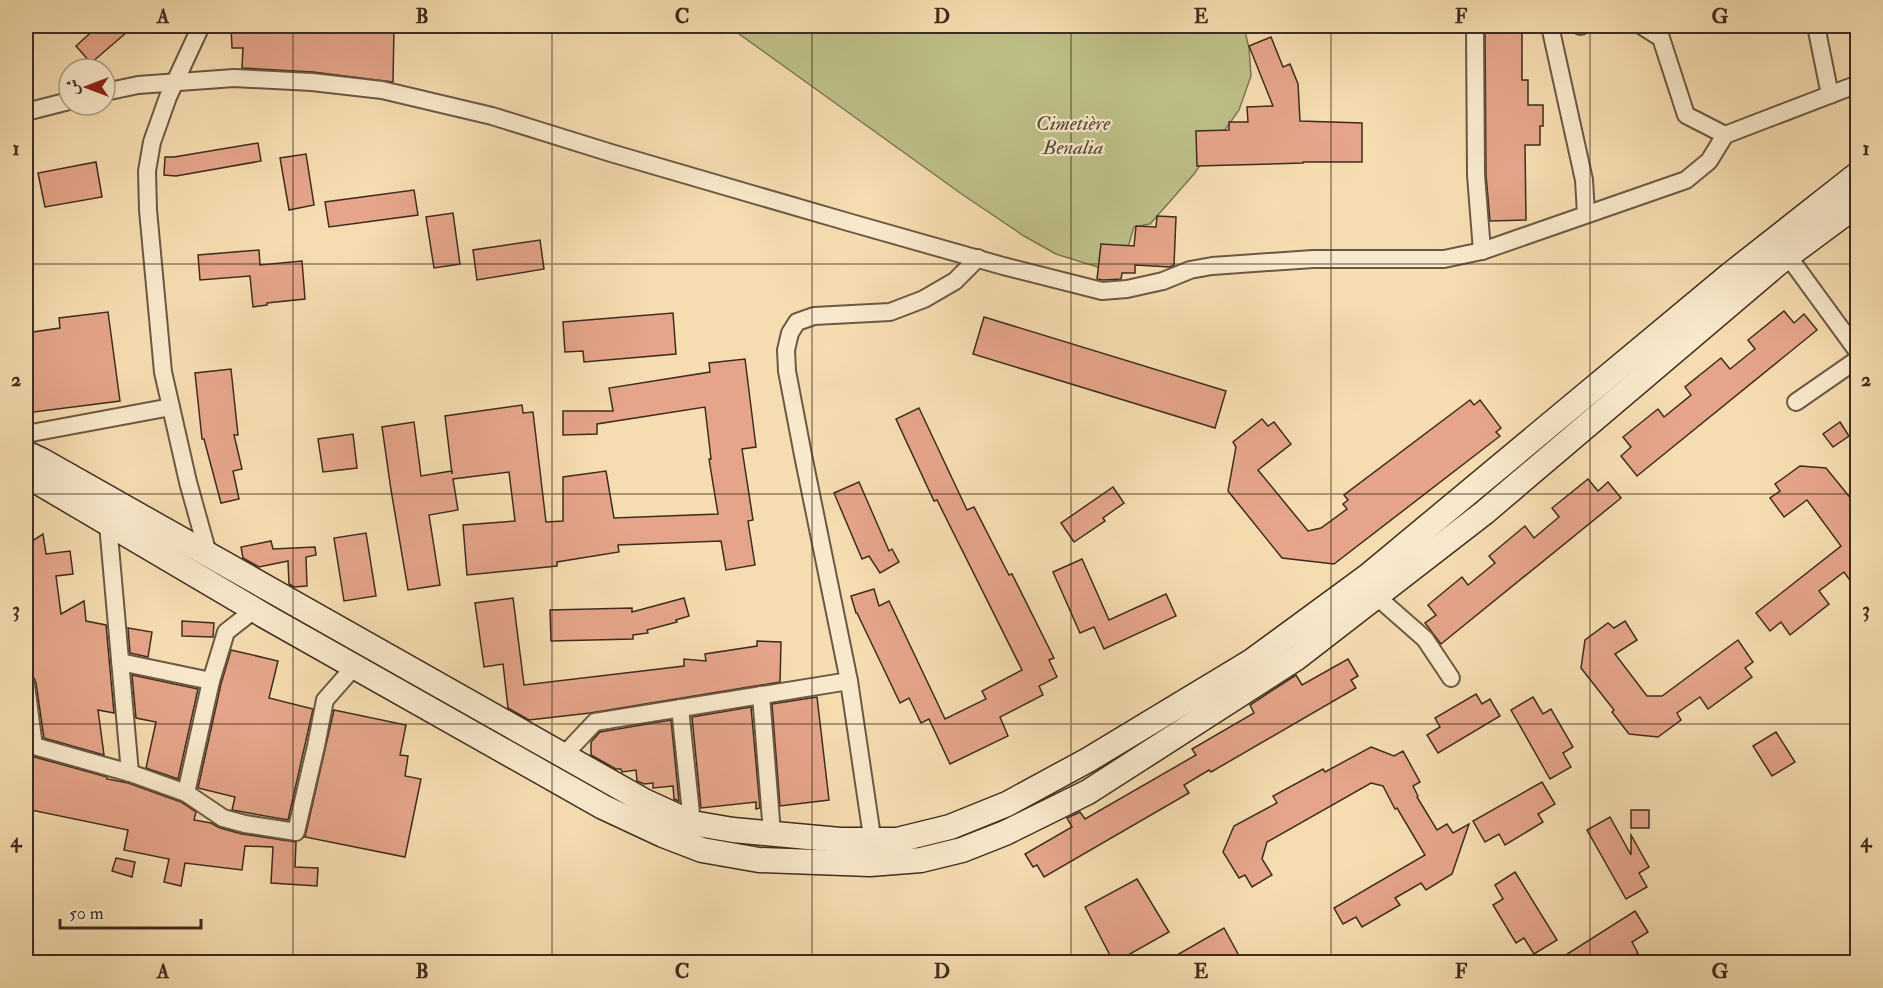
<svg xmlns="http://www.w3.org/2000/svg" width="1883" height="988" font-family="'IM FELL Double Pica',Amiri,serif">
<rect width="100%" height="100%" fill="#f6ddb1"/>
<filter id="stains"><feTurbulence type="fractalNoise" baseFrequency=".00333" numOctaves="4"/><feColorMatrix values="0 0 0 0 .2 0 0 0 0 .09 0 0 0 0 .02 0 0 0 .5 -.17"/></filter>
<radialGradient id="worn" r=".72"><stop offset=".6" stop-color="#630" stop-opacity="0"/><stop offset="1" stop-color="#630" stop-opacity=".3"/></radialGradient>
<path fill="#bfc089" stroke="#7e7654" stroke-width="1.5" d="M728,26h517l-1,1 5,21 2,28 -12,34 -45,64 -44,50 -16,3 -14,47 -64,-20 -32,-18 -61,-41z"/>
<g fill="#e6a58a" stroke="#3e2d1f" stroke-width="1.5">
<path d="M98,26h36l-43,37 -15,-17z"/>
<path d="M231,26h163l-1,56 -80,-10 -71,-4 1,-20h-11z"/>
<path d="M1485,26h37v54h6v25h15v21h-3v19h-15l1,75 -36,1 -4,-46z"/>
<path d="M1271,37l12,30 7,-3 8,20 2,37 62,2v39h-59v1l-106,3 -1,-35 33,-1v-8h19l-1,-15 26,-1 -24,-60z"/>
<path d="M258,143l3,18 -85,15 -12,-1 1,-18h9z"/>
<path d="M306,154l8,51 -25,5 -9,-52z"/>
<path d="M96,162l6,35 -57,10 -7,-34z"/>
<path d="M414,190l4,25 -89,12 -4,-25z"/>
<path d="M453,213l7,51 -26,4 -8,-51z"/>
<path d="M1157,216l19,1 -2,48 -4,2 -35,-2v8h-13l-1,6 -18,1 -6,-1 4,-35 33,2 2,-20 20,1z"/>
<path d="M540,240l4,29 -67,11 -4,-30z"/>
<path d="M259,250l1,15 42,-4 3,38 -38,4v2l-14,2 -3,-31 -50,4 -2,-25z"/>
<path d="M1784,311l10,12 10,-9 13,16 -180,146 -16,-20 10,-9 -8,-10 35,-28 6,8 27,-22 -6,-8 36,-29 9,11 25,-20 -7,-9z"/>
<path d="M108,312l12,89 -94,12v-80l34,-5 -1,-10z"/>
<path d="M673,313l3,41 -92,8 -1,-11 -18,1 -2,-30z"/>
<path d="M984,317l242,74 -11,37 -242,-74z"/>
<path d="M745,359l11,88 -14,2 11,71 -5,1 7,44 -29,5 -5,-29 -103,4 1,7 -62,10v4l-90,9 -4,-50 52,-4 -6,-49 -56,7 5,31 -29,5 11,70 -32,5 -17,-100 -9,-63 32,-5 7,54 31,-5v3l-7,-58 77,-11 1,8 10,-1 13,110 17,-1v-44l43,-6 8,47 104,-4 -9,-55h2l-6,-52 -108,17v10l-34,1v-24h50l-4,-23 101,-16 -1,-9z"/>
<path d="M231,369l7,66h-4l8,34 -9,2 6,28 -18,4 -17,-64h-2l-7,-66z"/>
<path d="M1470,400l4,5 6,-5 21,28 -5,4 4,4 -166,128 -52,-6 -54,-67 8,-44 -3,-5 29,-23 6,7 6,-4 17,22 -33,26 50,61 13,-3 26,-19 -4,-5 5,-4 -4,-5z"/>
<path d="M919,408l48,102 7,-3 35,68 3,-1 42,84 -5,2 8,17 -18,9 4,9 -43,22 8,19 -58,28 -21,-45 -8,4 -12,-25 -9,5 -43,-90h-1l-5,-17 23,-7 5,17 10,-5 56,118 41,-20 -4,-8 40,-21 -85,-170 -3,1 -38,-82z"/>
<path d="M1840,422l9,14 -16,11 -10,-13z"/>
<path d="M353,434l4,34 -34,4 -5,-33z"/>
<path d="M1800,466l26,2 31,38v66l-8,7 -5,-7 -25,19 10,13 -39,31 -9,-13 -11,9 -14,-18 85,-67 -34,-46 -23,17 -14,-19 10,-7 -5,-7z"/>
<path d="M1588,479l10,12 10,-9 13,16 -180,146 -16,-21 11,-8 -8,-10 34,-28 6,8 27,-22 -6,-7 36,-30 9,12 25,-21 -7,-9z"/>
<path d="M859,482l30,69 3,-2 7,13 -19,11 -11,-17 -7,3 -28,-66z"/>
<path d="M1113,487l11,16 -21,15 2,3 -31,21 -13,-19z"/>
<path d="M366,533l10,63 -32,5 -10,-63z"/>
<path d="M43,534l3,20 24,-3 3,23 -17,2 5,38 23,-13 2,20 20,4 8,88 -16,-3 6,45 -60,-17 -8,-55 -2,-5 -8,-3v-130z"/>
<path d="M271,541l2,8 42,-2 1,8 -10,2 1,29 -13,1 -5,-3 -1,-23 -29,6 -16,-9 -2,-11z"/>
<path d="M1082,559l27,61 57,-26 10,22 -72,33 -10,-22 -14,6 -27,-61z"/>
<path d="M513,598l11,87 160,-19v-7l22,2 -1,-7 52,-8v-5l24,1 -1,40 -190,31 -61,7 -21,-12 -5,-44 -19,3 -9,-64z"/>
<path d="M684,598l5,18 -13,4 1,2 -30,8 1,3 -15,2v4l-82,2 -1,-31 82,-2v4z"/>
<path d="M182,621l32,2 -1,14 -31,-1z"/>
<path d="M1625,621l12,19 -22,14 32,42h15l76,-56 15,22 -8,6 7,9 -44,32 -8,-12 -23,16 4,7 -23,17 -29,-3 -17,-22 2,-2 -33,-42 4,-28 23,-17 6,5z"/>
<path d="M128,628l24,4 -4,25 -18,-4z"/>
<path d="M231,650l47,11 -9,37 44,11 -25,111 -56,-10 3,-13 -37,-9 23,-104z"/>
<path d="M1348,659l10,17 -7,4 5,8 -145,84 -2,-2 -25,15 5,8 -145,84 -7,-12 -4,2 -8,-13 47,-27 -5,-9 13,-6 5,7 111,-64 -4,-6 62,-36 -4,-8 46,-30 6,10z"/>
<path d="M132,675l66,14 -20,90 -32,-11 10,-46 -20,-4z"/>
<path d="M1476,694l6,10 8,-5 10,17 -62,37 -11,-18 13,-8 -5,-9z"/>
<path d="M817,697l12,103 -49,6 -8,-102z"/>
<path d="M1533,697l10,17 8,-5 22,38 -10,6 8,14 -21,12 -39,-69z"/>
<path d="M751,707l9,101 -4,1v-7l-55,6 -9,-91z"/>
<path d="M334,710l72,15 -6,30 8,1 -3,20 16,3 -16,78 -100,-20z"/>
<path d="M671,720l8,81 -5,-2 -1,-13 -20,2v-5l-9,1 -7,-3 -1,-11 -14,2 -1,-3h-5l-25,-14v-13l9,-10z"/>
<path d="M1776,732l19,30 -23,14 -19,-30z"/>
<path d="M1371,747l23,9 9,-5 17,31 -7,4 5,10 -1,1 20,33 10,-6 6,9 16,-9 -17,50 -26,16 -5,-7 -26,15 5,7 -38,22 -6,-10 -13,7 -9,-16 91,-53 -28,-47 -2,1 -12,-23 -12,-3 -104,59 -5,17 10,16 -20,12 -7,-12 -6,3 -16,-26 11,-26 43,-23 -4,-7 50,-27 2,3z"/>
<path d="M26,752l5,4 76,21v2l21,4 53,19 15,10 -2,8 17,3 9,5 22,6 54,8 -1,25 23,1 -1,18 -46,-3 2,-36 -28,-1 -3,24 -57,-7 -4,23 -17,-4 5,-23 -45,-9 4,-20 -102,-21z"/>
<path d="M1542,782l13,22 -17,10 5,8 -38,23 -6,-11 -14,8 -12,-21z"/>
<rect x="1631" y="810" width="18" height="18"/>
<path d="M1610,817l21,38v-20l18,32 -10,6 8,14 -21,12 -39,-69z"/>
<path d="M116,858l19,4 -3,15 -20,-6z"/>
<path d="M1515,872l42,68 -23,14 -10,-16 -8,5 -23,-38 10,-6 -8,-14z"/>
<path d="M1137,879l32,53 -55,31 -29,-56z"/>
<path d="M1635,911l13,21 -16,10 6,11 -15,10h-70z"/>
<path d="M1224,928l19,35h-80z"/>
</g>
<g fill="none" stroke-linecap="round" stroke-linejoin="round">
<defs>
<g id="street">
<path d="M201,26l-33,71 -16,45 -5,29 1,39 15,162 25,110 20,72"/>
<path d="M1475,26l1,149 6,76"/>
<path d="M1550,26l34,154 2,34"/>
<path d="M1580,26h1"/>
<path d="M1642,26l19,12 25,77 39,20 133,-51"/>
<path d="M1816,26l14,69"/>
<path d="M105,92l33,-7 96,-7 78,4 70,8 110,26 119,37 237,69 155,44 99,25 25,-2 36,-8 27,-11 22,-4 101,-7h131l38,-8 204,-71 23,-19 16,-26"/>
<path d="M26,112l43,-11"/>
<path d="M1788,256l70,96"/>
<path d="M1796,402l62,-43"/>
<path d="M26,434l145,-27"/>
<path d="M108,524l22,249"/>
<path d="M1376,596l49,43 26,39"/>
<path d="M120,662l91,19"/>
<path d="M26,685l8,61 96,27 56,20 37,25 22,6 51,8 20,-86 9,-46 29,-33"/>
<path d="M761,695l11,138"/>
<path d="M680,708l12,115"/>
<path d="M563,756l32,-34 254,-41"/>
<path d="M186,793l25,-112 15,-49 28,-22"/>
<path d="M874,850l-25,-169 -46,-226 -16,-84 -1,-21 4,-17 7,-11 17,-6 76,-4 34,-13 31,-18 23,-23"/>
</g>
<g id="secondary">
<path d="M26,453l15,7 603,341 48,22 41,7 107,10h57l53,-13 57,-23 81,-44 164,-99 116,-85 363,-302 127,-100"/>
<path d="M26,475l239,141 338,191 60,28 39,15 57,10 111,4 51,-4 41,-10 43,-17 83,-41 207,-133 190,-147 292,-248 81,-60"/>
</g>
</defs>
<use href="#street" stroke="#6c5944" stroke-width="20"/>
<use href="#secondary" stroke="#3e2d1f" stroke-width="27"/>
<use href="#street" stroke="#f9e9cc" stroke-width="16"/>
<use href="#secondary" stroke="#f9e9cc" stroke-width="24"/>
</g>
<path fill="none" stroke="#3e2d1f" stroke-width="1.5" stroke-opacity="0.55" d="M293,26v936M552,26v936M812,26v936M1071,26v936M1331,26v936M1590,26v936M26,264h1832M26,494h1832M26,724h1832"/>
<g text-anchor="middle" stroke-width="4.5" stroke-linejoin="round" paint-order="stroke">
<g font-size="21" font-style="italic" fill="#584a34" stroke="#f9e9cc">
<text x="1073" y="130">Cimetière<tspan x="1073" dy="24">Benalia</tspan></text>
</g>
</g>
<rect width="1883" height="988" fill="none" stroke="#f6ddb1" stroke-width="66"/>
<g transform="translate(87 87) rotate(270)"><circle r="28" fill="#f9e9cc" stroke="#ae9e87" stroke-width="1.5"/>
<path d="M0-4.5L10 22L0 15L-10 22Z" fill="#8f2418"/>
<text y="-9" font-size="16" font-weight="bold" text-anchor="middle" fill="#3e2d1f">ش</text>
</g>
<path d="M60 919v9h141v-9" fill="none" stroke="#3e2d1f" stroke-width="3"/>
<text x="69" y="919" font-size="18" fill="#3e2d1f" stroke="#f9e9cc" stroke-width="4.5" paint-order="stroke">50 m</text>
<rect x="33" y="33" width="1817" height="922" fill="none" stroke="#3e2d1f" stroke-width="2"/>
<g font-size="20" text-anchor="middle" font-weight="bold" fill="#3e2d1f">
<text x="163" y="23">A</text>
<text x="422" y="23">B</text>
<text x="682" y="23">C</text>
<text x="942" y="23">D</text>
<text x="1201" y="23">E</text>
<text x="1461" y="23">F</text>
<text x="1720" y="23">G</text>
<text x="16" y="155">1</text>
<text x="1866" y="155">1</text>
<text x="16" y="386">2</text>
<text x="1866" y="386">2</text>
<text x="16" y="616">3</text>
<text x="1866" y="616">3</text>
<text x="16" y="847">4</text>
<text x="1866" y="847">4</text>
<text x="163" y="978">A</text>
<text x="422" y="978">B</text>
<text x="682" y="978">C</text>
<text x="942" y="978">D</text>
<text x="1201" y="978">E</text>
<text x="1461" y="978">F</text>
<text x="1720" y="978">G</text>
</g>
<rect width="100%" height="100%" filter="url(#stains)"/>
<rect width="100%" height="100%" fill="url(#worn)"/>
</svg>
